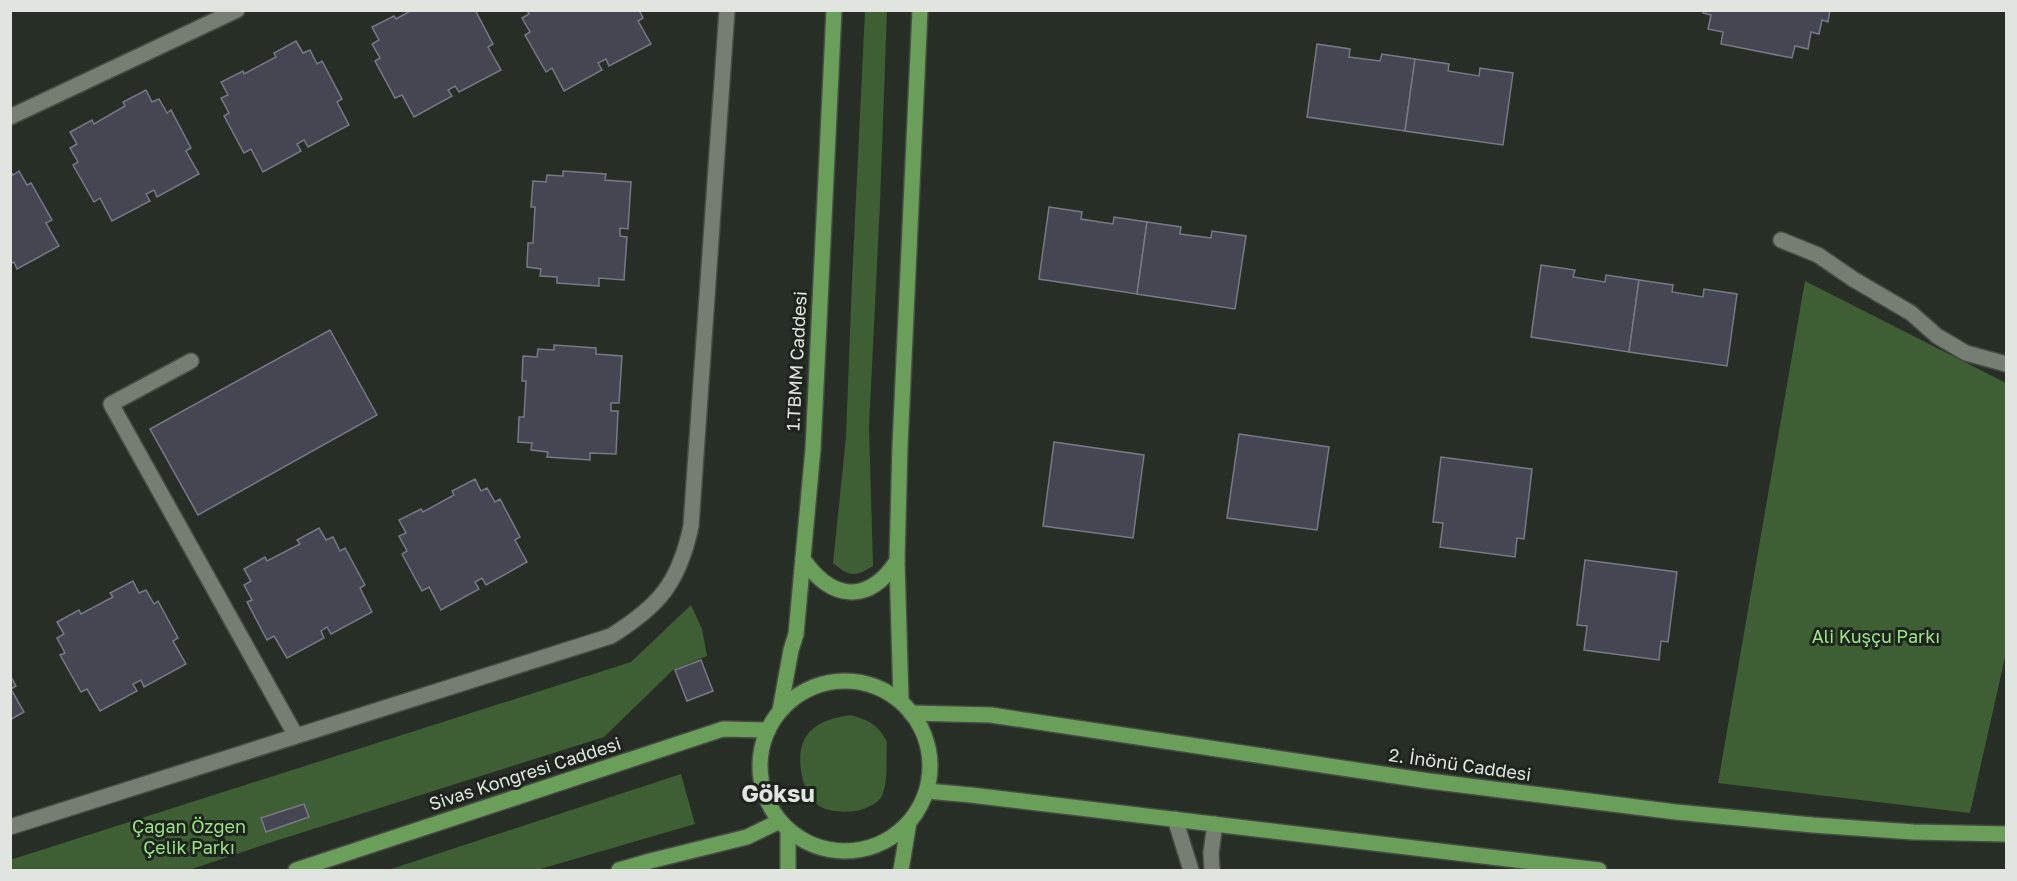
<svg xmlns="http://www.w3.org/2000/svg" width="2017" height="881" font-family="'Golos Text',sans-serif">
<rect width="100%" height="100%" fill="#272e25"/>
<g fill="#3e5e34">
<path d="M865,11h22l-7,192 -11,224 4,139c-18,11 -24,11 -40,-3l13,-126 6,-156z"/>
<path d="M1805,281l201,102v270l-36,160 -252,-30z"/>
<path d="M691,605l11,24 5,27 -34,14 -69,67 -335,106 -80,27h-178l-1,-10 621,-198z"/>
<path d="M851,715c17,5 28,10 36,27 -1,15 1,38 -4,51 -2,8 -10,12 -17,15 -10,5 -35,5 -45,-1 -10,-6 -17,-20 -19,-31 -8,-40 11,-56 49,-61z"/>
<path d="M681,774l14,50 -158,46h-149z"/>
</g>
<g fill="#454651" stroke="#777985" stroke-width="1.5">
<path d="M412,10h63l18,34 -5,3 13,23 -42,22 -4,-6 -7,4 4,6 -38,21 -12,-22 -7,3 -20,-37 5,-3 -8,-14 7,-4 -7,-13 22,-11 2,3z"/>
<path d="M527,10h112l4,8 -5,3 13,23 -42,22 -3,-7 -8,4 4,7 -38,21 -12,-23 -6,4 -21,-37 5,-3 -8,-14 7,-4z"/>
<path d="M1704,10h126l-2,12 -6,-2 -3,14 -8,-2 -3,17 -13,-3 -3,12 -71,-14 2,-12 -15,-3 3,-14 -8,-2z"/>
<path d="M296,41l7,12 7,-3 7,14 5,-3 20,38 -5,3 12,23 -41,22 -4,-7 -7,4 4,7 -38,21 -12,-23 -7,4 -20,-37 5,-3 -8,-15 7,-3 -7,-13 22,-11 1,3 32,-17 -2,-4z"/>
<path d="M1317,44l33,5 -1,8 31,4 2,-7 33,5 -10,72 -98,-14z"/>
<path d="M1415,59l34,5 -1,7 31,5 1,-8 33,5 -10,72 -98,-14z"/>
<path d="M146,90l6,12 7,-3 8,14 4,-3 20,38 -5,3 13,23 -42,23 -3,-7 -8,4 4,7 -38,20 -12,-23 -6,4 -21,-37 5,-3 -8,-14 7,-4 -7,-12 22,-12 2,4 31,-18 -2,-4z"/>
<path d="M10,171l3,4 6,-4 8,14 4,-2 21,37 -6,3 13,23 -42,23 -3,-7 -4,2z"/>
<path d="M563,171l43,3 -1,6 26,2 -3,47 -8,-1v8l7,1 -3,43 -25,-2v8l-42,-3v-6l-17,-1 1,-7 -14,-2 1,-24h5l2,-36h-4l2,-26 13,1 1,-7 16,1z"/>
<path d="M1049,207l33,5 -1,7 32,5 1,-7 33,5 -10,72 -98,-15z"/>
<path d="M1147,222l34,5 -1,7 31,4 1,-7 34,5 -11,73 -98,-15z"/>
<path d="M1541,265l34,5 -2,7 32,5 1,-7 33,5 -10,72 -98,-15z"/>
<path d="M1639,280l34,5 -1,7 31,5 1,-8 33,5 -10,72 -98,-14z"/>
<path d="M330,330l47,85 -179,100 -48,-86z"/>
<path d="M554,345l42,3v6l26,2 -3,47h-8v8h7l-2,43 -26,-1v7l-43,-3 1,-5 -17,-2 1,-7 -14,-1 1,-25h5l2,-36h-4l1,-25 14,1 1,-8 16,1z"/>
<path d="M1239,434l90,13 -12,83 -90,-12z"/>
<path d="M1054,442l90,13 -11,83 -90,-12z"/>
<path d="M1441,457l91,12 -8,70 -7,-1 -2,19 -75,-10 3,-24 -10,-1z"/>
<path d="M475,479l6,12 6,-3 8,14 5,-3 20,38 -5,3 12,22 -41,23 -4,-7 -7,4 4,7 -38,21 -12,-23 -7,4 -20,-37 5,-3 -8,-15 7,-3 -7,-13 22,-11 2,3 31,-17 -2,-4z"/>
<path d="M319,528l7,12 7,-3 7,14 5,-3 20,37 -5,3 12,24 -41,22 -4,-7 -6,4 3,7 -37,20 -13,-22 -7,4 -20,-38 5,-2 -8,-15 7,-4 -7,-12 21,-12 2,4 33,-17 -3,-4z"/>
<path d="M1585,560l92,12 -9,70 -7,-1 -2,19 -75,-10 3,-24 -10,-1z"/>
<path d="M133,581l6,12 7,-3 8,14 4,-3 20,37 -5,3 13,23 -42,23 -3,-7 -8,4 4,7 -37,20 -13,-22 -6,3 -21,-37 5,-2 -8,-15 7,-4 -7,-12 22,-12 2,4 32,-17 -3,-4z"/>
<path d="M701,660l12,31 -26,10 -12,-31z"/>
<path d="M10,675l6,11 -5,3 13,23 -14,8z"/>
<path d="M304,804l5,13 -43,15 -5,-14z"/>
</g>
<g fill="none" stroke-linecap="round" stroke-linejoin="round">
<defs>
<g id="minor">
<path d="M10,117l227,-107"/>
<path d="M1781,240l37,15 35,24 58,34 26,23 29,17 40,11"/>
<path d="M191,361l-80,43 185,332"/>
<path d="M1175,819l16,51"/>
<path d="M10,827l601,-191c48,-30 68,-53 80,-110l36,-516"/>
<path d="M1212,870l-1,-17 4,-29"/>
</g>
<g id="major">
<path d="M803,559c28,41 65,46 94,2"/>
<circle cx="845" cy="766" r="85"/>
<path d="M901,701l-4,-140 3,-115 20,-436"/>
<path d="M780,710l11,-60 5,-16 17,-185 21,-439"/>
<path d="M911,713l80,2 438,66 247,31 137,13 100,7 93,2"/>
<path d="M927,791l44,4 628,75"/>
<path d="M296,870l427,-141 45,1"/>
<path d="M619,870l31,-9 97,-24 33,-16"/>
<path d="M788,870v-40"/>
<path d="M901,870l8,-48"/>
</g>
</defs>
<use href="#minor" stroke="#464c44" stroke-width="18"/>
<use href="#major" stroke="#464c44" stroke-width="18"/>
<use href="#minor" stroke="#767d73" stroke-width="15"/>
<use href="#major" stroke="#6a9f59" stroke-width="15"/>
</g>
<g text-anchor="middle" stroke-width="6" stroke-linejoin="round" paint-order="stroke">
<g font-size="18" fill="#e0e5df" stroke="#1d241c">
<text transform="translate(797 361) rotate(-87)" y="6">1.TBMM Caddesi</text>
<text transform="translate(1460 765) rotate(8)" y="6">2. İnönü Caddesi</text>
<text transform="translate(525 774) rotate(-18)" y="6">Sivas Kongresi Caddesi</text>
</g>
<g font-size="18" fill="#9ae484" stroke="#1d241c">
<text x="1876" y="643">Ali Kuşçu Parkı</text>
<text x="189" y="833">Çağan Özgen<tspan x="189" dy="21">Çelik Parkı</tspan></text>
</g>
<g font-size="24" font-weight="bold" fill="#e0e5df" stroke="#1d241c">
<text x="778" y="802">Göksu</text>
</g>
</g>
<rect width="2017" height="881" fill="none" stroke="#e0e5df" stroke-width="24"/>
</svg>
